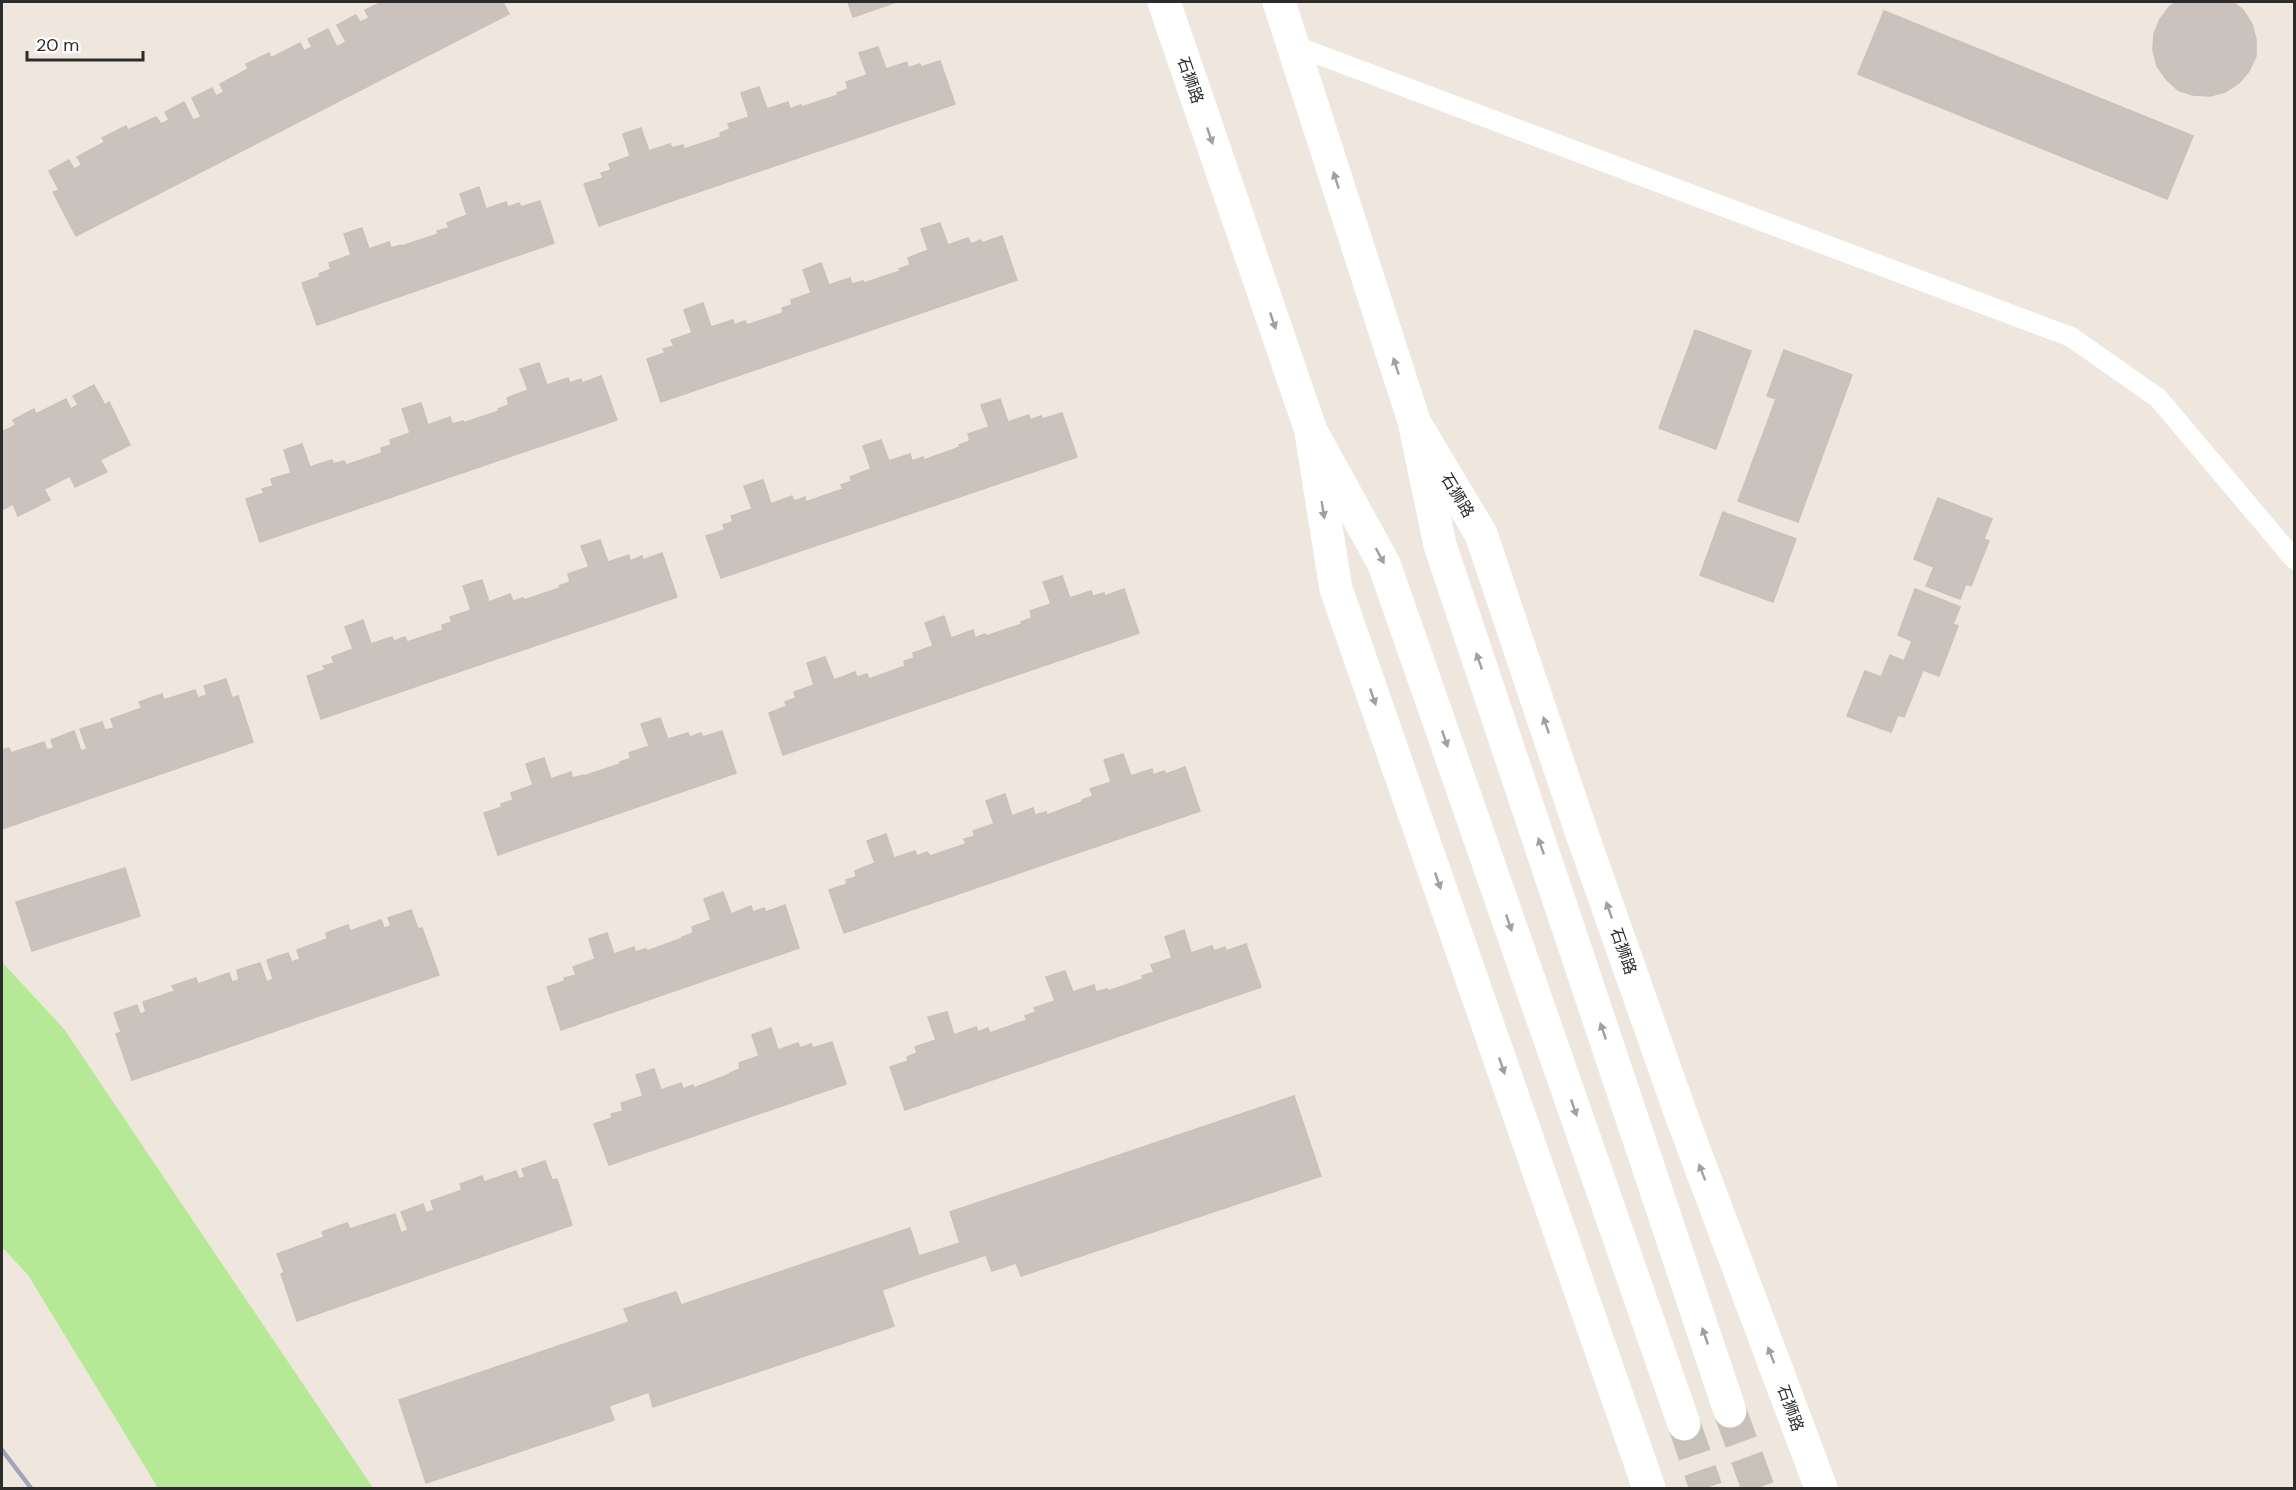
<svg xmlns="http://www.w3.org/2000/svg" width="2296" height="1490" font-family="'DM Sans','Noto Sans SC',sans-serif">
<rect width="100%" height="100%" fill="#efe6dd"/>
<path fill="#b6e996" d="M2,962l62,67 309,459h-215l-130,-213 -26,-28z"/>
<g fill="#cac3bd" stroke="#cac2b6" stroke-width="1.5">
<path d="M382,2h121l6,12 -433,222 -23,-44 6,-2 -10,-19 20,-11 5,9 8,-4 -5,-8 28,-15 -3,-4 24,-12 2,4 28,-13 5,7 8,-4 -4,-8 19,-10 9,18 8,-3 -9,-19 20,-10 4,8 8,-4 -4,-8 28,-15 -2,-5 23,-11 2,5 29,-15 4,8 8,-4 -4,-8 20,-10 9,18 9,-5 -9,-17 19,-10 4,7 9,-4 -4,-8z"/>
<path d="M848,2h46v1l-41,14z"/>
<path d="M2177,2h56l10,8 9,14 4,15v17l-7,15 -10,12 -14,9 -15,4 -17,-1 -15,-5 -12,-11 -9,-13 -4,-16 1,-16 6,-15 10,-13z"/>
<path d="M1884,11l309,125 -26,63 -309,-125z"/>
<path d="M878,47l8,22 21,-7 1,6 12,-4 1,3 19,-6 15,43 -356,122 -15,-42 19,-6 -2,-5 10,-3 -2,-6 21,-8 -7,-22 18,-6 8,23 21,-7 2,4 11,-3 1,4 37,-12 -1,-4 10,-4 -2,-5 21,-7 -8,-24 18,-6 8,22 21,-7 2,7 11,-4 1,2 36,-12 -1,-2 11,-4 -2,-7 21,-7 -8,-22z"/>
<path d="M479,187l7,22 20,-7 2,5 11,-4 2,4 19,-6 14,42 -237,82 -15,-42 18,-6 -1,-3 12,-5 -2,-6 22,-8 -7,-21 18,-6 7,21 20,-7 2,6 10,-3 1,1 36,-12 -1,-3 12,-3 -2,-5 20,-8 -7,-21z"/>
<path d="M940,223l8,22 20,-7 3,6 10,-4 1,3 20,-7 15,44 -356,122 -14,-43 18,-6 -2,-4 11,-3 -3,-6 21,-7 -8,-23 19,-7 8,24 22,-7 1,5 11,-4 2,4 36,-12 -1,-5 10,-3 -1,-5 20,-7 -8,-23 18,-7 8,22 21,-7 2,6 11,-3 1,2 36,-12 -1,-2 11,-4 -2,-7 20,-8 -7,-21z"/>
<path d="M1695,330l56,21 -35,98 -57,-21z"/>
<path d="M1784,350l68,25 -54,147 -60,-21 38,-102 -9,-3z"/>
<path d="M539,363l8,22 21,-7 2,5 11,-4 1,4 19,-7 16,44 -357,122 -14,-43 18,-6 -2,-4 11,-3 -2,-7 20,-6 -7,-23 18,-6 8,23 22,-7 1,4 11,-3 2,4 36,-12 -1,-5 10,-3 -1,-5 20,-7 -8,-24 19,-6 7,22 22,-8 2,7 11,-3v2l36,-12 -1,-2 11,-4 -2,-7 21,-8 -8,-21z"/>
<path d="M94,385l11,20 4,-3 21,43 -30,15 7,12 -32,15 -5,-11 -26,13 6,11 -32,16 -5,-12 -11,6v-78l14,-7 -3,-5 21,-11 2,5 30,-15 5,10 7,-4 -5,-9z"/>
<path d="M1000,399l8,23 21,-7 1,5 11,-4 1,3 20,-6 15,44 -356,121 -15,-42 19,-6 -2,-5 10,-3 -2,-6 21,-7 -8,-23 19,-6 8,24 21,-8 2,5 11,-4 1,5 37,-13 -2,-4 11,-4 -2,-4 21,-8 -8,-23 18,-6 8,21 21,-7 2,7 11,-4 1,3 36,-13 -1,-2 11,-4 -2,-7 21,-7 -8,-22z"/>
<path d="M1938,498l54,21 -8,20 5,2 -18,45 -5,-2 -6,15 -34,-13 8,-19 -20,-8z"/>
<path d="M1723,512l73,27 -23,63 -73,-27z"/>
<path d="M600,540l8,22 21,-7 1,6 12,-5 1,4 19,-7 15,44 -356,122 -14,-43 18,-6 -2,-4 11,-3 -2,-6 21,-8 -8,-22 18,-7 8,24 21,-7 2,4 11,-4 2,5 36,-12 -1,-5 10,-3 -2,-5 21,-7 -8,-24 19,-6 7,22 21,-8 3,7 10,-3 1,2 36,-12 -1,-2 11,-4 -2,-8 21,-7 -8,-21z"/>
<path d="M1062,576l8,22 21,-7 2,5 11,-3 1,3 19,-7 15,44 -356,122 -14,-42 18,-7 -2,-4 11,-4 -2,-6 20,-7 -7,-22 18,-6 9,23 21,-8 2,5 10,-3 2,5 36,-13 -1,-5 10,-3 -1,-5 20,-7 -8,-23 19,-7 7,22 22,-8 2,8 10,-4 1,2 36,-12 -1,-2 11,-4 -2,-7 21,-7 -8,-22z"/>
<path d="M1915,589l45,18 -7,17 5,2 -19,50 -16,-6 -19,47 -6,-2 -7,17 -44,-16 18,-45 16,6 9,-22 14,6 8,-20 -14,-6z"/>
<path d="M226,679l6,19 6,-2 15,46 -251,87v-79l7,-2 2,5 33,-11 3,8 7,-2 -3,-8 23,-9 7,20 6,-2 -7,-20 22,-7 3,8 9,-2 -3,-9 31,-11 -3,-6 23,-8 2,6 31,-10 3,8 9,-3 -3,-9z"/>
<path d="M660,718l8,21 20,-6 2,4 11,-4 2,4 19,-6 14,42 -238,82 -14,-42 18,-6 -1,-3 12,-4 -2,-7 22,-8 -7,-21 18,-6 7,21 20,-7 1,6 11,-3 1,1 36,-12v-2l11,-4 -2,-5 20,-7 -8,-22z"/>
<path d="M1123,754l8,22 21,-7 1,6 11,-4 2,3 19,-7 15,44 -356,122 -15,-43 18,-6 -1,-4 10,-3 -1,-6 20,-8 -8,-22 19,-7 8,24 21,-7 2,5 10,-4 3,4 36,-12 -2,-5 11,-3 -2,-5 21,-7 -8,-23 19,-7 7,22 21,-8 2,7 11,-3 1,3 35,-13v-2l11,-4 -3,-7 21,-7 -7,-22z"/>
<path d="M125,868l15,48 -108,35 -16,-49z"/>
<path d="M723,892l8,22 20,-8 2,6 11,-4 2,4 19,-7 14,43 -238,82 -14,-43 18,-6 -1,-3 12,-3 -3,-8 22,-8 -6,-20 18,-6 7,21 20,-7 1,5 11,-3 1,2 36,-13 -1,-1 11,-4 -1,-6 19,-7 -7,-21z"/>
<path d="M411,910l7,19 4,-1 17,47 -307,105 -16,-46 5,-2 -7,-19 23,-8 3,9 6,-2 -3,-10 32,-11 -3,-5 24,-8 2,6 31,-11 3,9 7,-2 -2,-10 23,-7 7,19 6,-3 -6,-19 21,-7 4,9 8,-3 -3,-9 30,-11 -1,-6 22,-8 2,6 31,-11 3,8 7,-2 -3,-8z"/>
<path d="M1184,930l7,23 21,-7 2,5 11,-4 1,4 20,-7 15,43 -356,123 -15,-43 18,-6 -1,-4 10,-4 -2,-6 21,-7 -8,-23 19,-5 7,23 22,-8 2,5 10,-4 2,5 37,-13 -2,-4 11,-4 -2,-4 21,-7 -9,-24 19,-6 8,21 21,-7 2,7 11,-3 1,2 35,-12 -1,-3 12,-4 -3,-7 21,-7 -7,-21z"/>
<path d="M771,1028l7,22 20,-7 2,5 11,-4 2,4 19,-6 14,42 -237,81 -15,-41 18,-6 -1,-4 12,-3 -2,-8 22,-7 -7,-21 18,-6 7,21 20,-7 2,6 10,-4 1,3 36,-14v-1l10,-4 -1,-6 20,-7 -7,-21z"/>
<path d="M1294,1096l27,80 -300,100 -5,-13 -24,8 -6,-16 -61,20 -6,-19 41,-13 -10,-31z"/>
<path d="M545,1161l7,19 5,-1 15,46 -275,96 -16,-47 3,-2 -7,-18 47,-17 -2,-5 25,-9 3,6 45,-15 6,19 7,-3 -7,-18 22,-8 3,9 8,-3 -3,-9 31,-11 -2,-6 22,-8 2,6 32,-11 3,8 6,-2 -3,-8z"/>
<path d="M910,1228l15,47 -43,15 12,36 -241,81 -4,-15 -40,14 5,14 -188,63 -27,-83 230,-78 -5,-13 52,-17 5,13z"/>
</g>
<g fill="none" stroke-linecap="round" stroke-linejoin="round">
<g stroke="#c8c1ba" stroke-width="33" stroke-dasharray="33 16" stroke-linecap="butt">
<path d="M1730,1411l28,77"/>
<path d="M1684,1424l22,64"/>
</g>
<path stroke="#fff" stroke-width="20" d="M1293,45l778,292 87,61 136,161"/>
<g stroke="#fff" stroke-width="33">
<path d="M1417,427l64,107 101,300 101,286 138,368"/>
<path d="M1311,433l25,156 313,899"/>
</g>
<g stroke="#fff" stroke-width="33">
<path d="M1164,2l147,429 73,133 300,860"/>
<path d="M1279,2l135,419 26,124 290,866"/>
</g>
<path stroke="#9fa4b8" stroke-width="4.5" d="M2,1450l29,38"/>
</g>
<defs><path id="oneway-solid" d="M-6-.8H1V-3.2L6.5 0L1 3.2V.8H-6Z" transform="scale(1.5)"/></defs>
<g fill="#a0a0a0">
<use href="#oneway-solid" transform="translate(1210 136) rotate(71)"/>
<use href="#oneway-solid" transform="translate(1336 180) rotate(-108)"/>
<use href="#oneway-solid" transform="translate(1273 321) rotate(71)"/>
<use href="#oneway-solid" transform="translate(1396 366) rotate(-108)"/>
<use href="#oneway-solid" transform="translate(1323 510) rotate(81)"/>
<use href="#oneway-solid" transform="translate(1380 556) rotate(62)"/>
<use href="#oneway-solid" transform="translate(1479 661) rotate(-109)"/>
<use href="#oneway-solid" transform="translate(1373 697) rotate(71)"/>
<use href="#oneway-solid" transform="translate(1546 725) rotate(-109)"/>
<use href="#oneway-solid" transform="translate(1445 739) rotate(71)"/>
<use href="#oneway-solid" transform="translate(1541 846) rotate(-109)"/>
<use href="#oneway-solid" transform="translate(1438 881) rotate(71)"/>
<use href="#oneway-solid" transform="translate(1609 910) rotate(-109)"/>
<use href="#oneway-solid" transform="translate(1509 923) rotate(71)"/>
<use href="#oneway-solid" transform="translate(1603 1031) rotate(-109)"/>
<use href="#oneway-solid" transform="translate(1502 1066) rotate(71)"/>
<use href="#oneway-solid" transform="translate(1574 1108) rotate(71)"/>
<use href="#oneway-solid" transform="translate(1702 1172) rotate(-111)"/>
<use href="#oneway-solid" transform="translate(1705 1336) rotate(-109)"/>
<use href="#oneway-solid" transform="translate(1771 1355) rotate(-111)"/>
</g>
<g text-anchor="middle" stroke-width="4.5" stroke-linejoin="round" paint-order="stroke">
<g font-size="16" fill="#2c2c2c" stroke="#fff">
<text transform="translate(1191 80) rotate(71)" y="6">石狮路</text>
<text transform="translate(1458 495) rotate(59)" y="6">石狮路</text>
<text transform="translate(1624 951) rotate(71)" y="6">石狮路</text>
<text transform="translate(1791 1408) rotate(70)" y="6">石狮路</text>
</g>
</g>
<rect width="2296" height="1490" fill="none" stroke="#2c2c2c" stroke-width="6"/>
<path d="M27 51v9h116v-9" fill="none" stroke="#2c2c2c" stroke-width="3"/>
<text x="36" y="51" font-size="18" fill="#2c2c2c" stroke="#ffffff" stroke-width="4.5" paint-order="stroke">20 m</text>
</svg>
